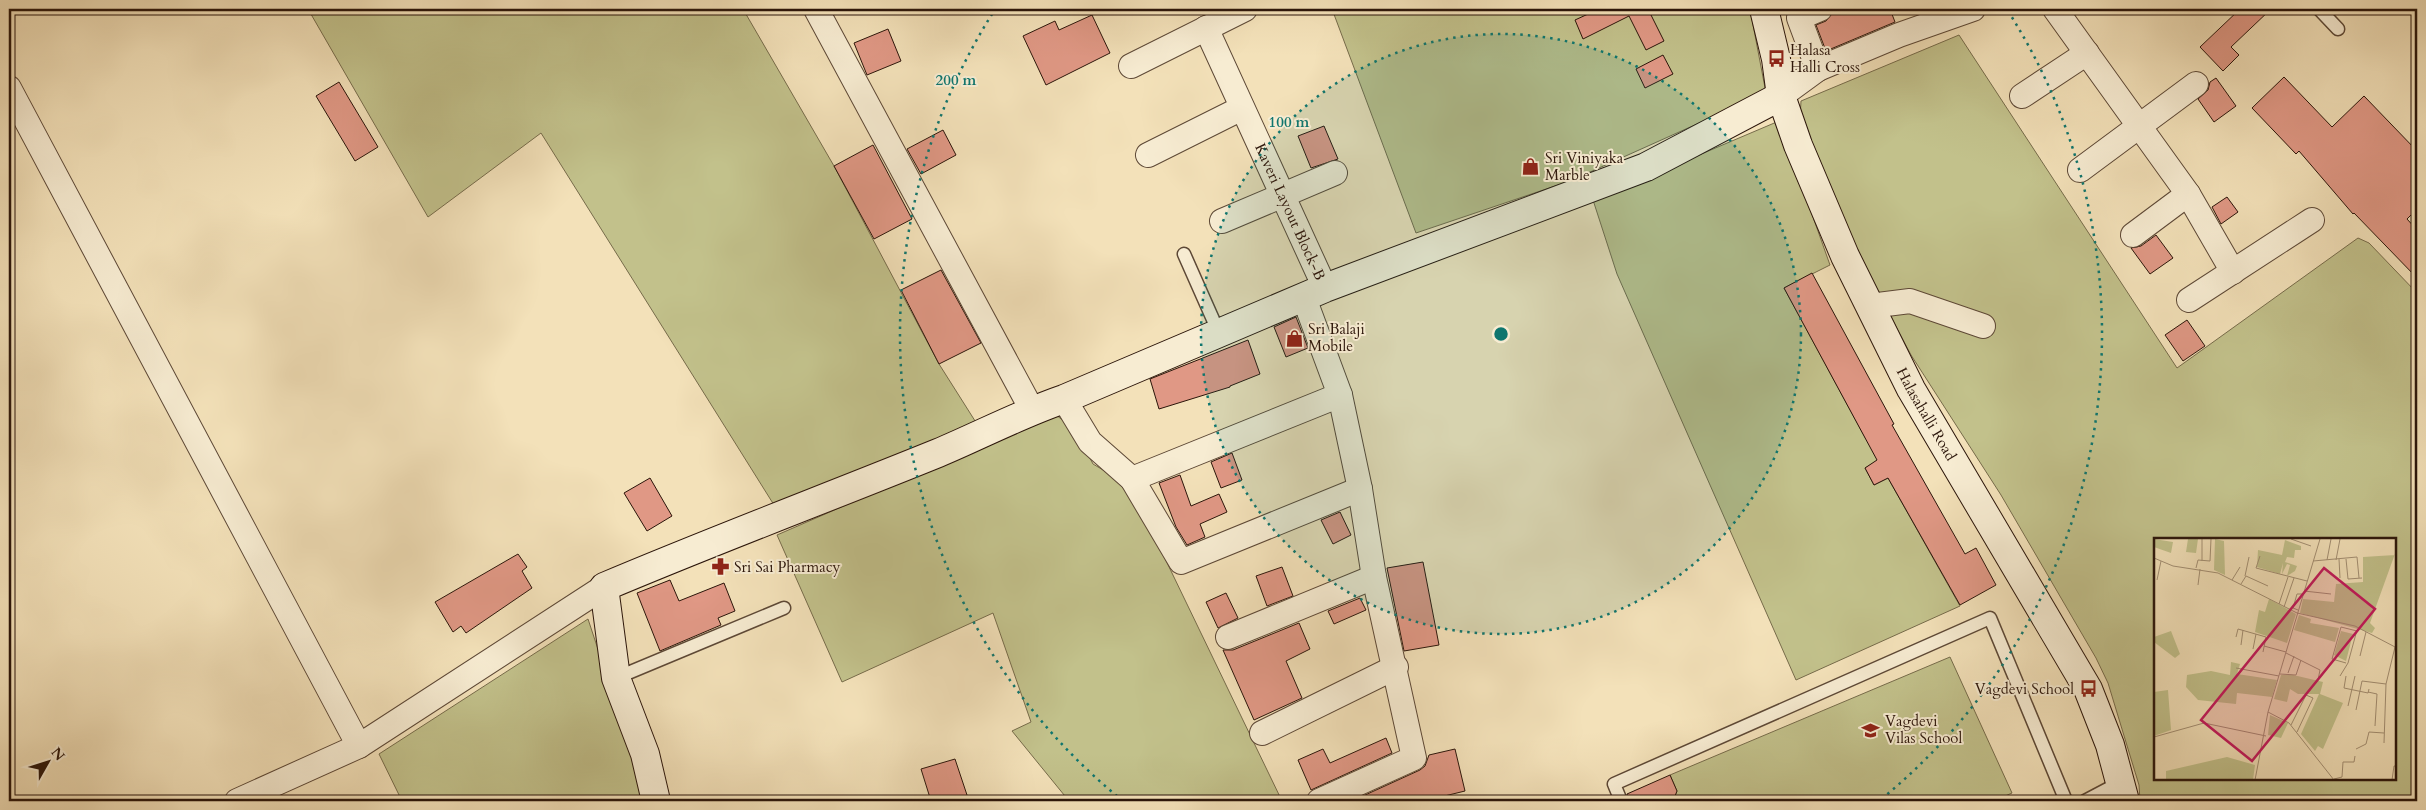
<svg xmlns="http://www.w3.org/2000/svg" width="2426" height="810" font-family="Cardo,serif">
<rect width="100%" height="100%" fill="#f3e1b9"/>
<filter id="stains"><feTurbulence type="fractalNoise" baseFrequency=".004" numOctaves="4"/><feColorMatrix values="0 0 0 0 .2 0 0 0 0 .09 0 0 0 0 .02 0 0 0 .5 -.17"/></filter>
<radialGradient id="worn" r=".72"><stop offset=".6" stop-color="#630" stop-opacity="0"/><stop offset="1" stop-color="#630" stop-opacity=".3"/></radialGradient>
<g fill="#c2c18b" stroke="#766b4a" fill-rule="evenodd">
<path d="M308,9h435l91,157 105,198 38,60 -203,81 -233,-372 -113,84z"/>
<path d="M1332,9h418l16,84 -196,88 -154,52z"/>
<path d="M1959,35l218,333 181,-130 11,5 48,50v508h-277l-1,-16 -31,-102 -12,-25 -95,-163 -90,-140 -72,-136 -39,-100 1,-18zM2155,539h240v240h-240z"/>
<path d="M1779,121l51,144 -46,23 82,151 33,9 -34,20 9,17 14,-7 72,128 -164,74 -179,-406 -24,-74z"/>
<path d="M1055,414l21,17 17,33 37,22 152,315h-213l-57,-70 19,-9 -38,-109 -151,69 -65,-147z"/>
<path d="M588,619l55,167 2,15h-243l-23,-47z"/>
<path d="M1950,657l62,136 -18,8h-321l4,-10 -7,-16z"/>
</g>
<g fill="#e09885" stroke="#2b150a">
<path d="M1599,9h49l16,32 -18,9 -17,-34 -46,23 -8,-19z"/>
<path d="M1841,9h49l5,13 -69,29 -10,-26 10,-4 7,-9z"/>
<path d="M2240,9h31l-40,38 8,8 -16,16 -23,-24z"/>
<path d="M1092,15l18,38 -64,32 -23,-49 32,-15 4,9z"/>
<path d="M888,29l13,32 -34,14 -13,-32z"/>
<path d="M1663,55l10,19 -28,14 -9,-19z"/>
<path d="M2284,77l48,50 32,-31 53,55v58l-10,10 10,11v48l-63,-65 -1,1 -54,-63 -3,3 -44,-46z"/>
<path d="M2216,78l20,28 -22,16 -16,-23 10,-9 2,-8z"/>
<path d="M339,82l39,65 -23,14 -39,-65z"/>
<path d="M1324,126l14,33 -27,9 -13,-32z"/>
<path d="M943,130l13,25 -35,19 -14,-25z"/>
<path d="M873,145l39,74 -38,20 -40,-73z"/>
<path d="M2227,197l11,15 -17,12 -9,-17z"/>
<path d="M2156,235l17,23 -23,16 -19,-26 10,-2z"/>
<path d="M941,270l40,73 -42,21 -38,-74z"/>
<path d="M1812,273l82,151 -2,1 73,129 11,-6 20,37 -36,20 -72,-127 -14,7 -9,-17 12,-8 -93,-172z"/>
<path d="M1296,317l12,31 -22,9 -12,-30z"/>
<path d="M2187,320l18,26 -22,15 -18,-26z"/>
<path d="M1248,340l12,34 -30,12v1l-71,22 -9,-30z"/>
<path d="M1232,453l10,27 -21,8 -10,-26z"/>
<path d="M1180,475l11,31 28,-12 8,18 -27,12 5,13 -18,8 -11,-18 -17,-44z"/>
<path d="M650,478l22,38 -25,15 -23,-38z"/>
<path d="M1340,512l11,23 -18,9 -12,-24z"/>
<path d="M518,554l9,13 -5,4 10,17 -66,45 -5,-7 -8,6 -18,-30z"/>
<path d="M1423,562l16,83 -35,6 -17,-83z"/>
<path d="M1282,567l11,29 -26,10 -11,-30z"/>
<path d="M670,580l9,21 45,-18 11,28 -17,7 3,7 -61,26 -23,-58z"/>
<path d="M1226,593l12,25 -20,10 -12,-26z"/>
<path d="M1360,598l6,12 -32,14 -6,-13z"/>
<path d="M1299,623l11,26 -24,12 16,37 -48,22 -31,-70h10z"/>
<path d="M1386,738l6,15 -81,37 -13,-30 25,-11 7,14z"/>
<path d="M1455,749l10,42 -41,10h-72l68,-31 5,-4 4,-11z"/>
<path d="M955,759l14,42h-38l-10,-32z"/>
<path d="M1670,775l7,16 -4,10h-44l-2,-7z"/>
</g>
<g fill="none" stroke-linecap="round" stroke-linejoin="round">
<defs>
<g id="lane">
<path d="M2319,9l19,20"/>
<path d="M1184,254l35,79"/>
<path d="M616,678l168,-70"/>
<path d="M1621,801l-7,-17 376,-166 76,183"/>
<path d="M2085,801l36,-19"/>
</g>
<g id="street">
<path d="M816,9l216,401"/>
<path d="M2055,9l133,185 45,78"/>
<path id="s1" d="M1206,28l119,260"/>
<path d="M1131,66l114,-57"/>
<path d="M1818,69l-19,-51 21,-9"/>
<path d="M9,88l350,658"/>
<path d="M1781,96l37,-27 81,-34 74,-26"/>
<path d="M2022,96l65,-43"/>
<path d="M1148,155l94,-47"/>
<path d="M2080,170l116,-86"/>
<path d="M1222,221l113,-48"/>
<path d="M2133,235l55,-41"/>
<path d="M1304,298l36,97 20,94 14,88 40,181 -95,43"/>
<path d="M2189,300l123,-80"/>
<path d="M1870,306l40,-5 73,25"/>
<path d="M1064,399l26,43 42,37 49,83 179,-73"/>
<path d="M1132,479l208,-84"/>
<path d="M1228,637l146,-60"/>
<path d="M1262,733l134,-66"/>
<path d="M237,801l122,-55 245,-159"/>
</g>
<g id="secondary">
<path id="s2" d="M1764,9l12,50 5,37 17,49 47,111 66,133 177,300 22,56 15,56"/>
<path d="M656,801l-11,-47 -29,-76 -12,-91c111,-47 223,-89 334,-134 43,-18 82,-39 126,-54l261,-111 321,-121 135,-71"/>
</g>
</defs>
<use href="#lane" stroke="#5d4836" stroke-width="15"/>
<use href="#street" stroke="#5d4836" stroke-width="26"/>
<use href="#secondary" stroke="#2b150a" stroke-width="30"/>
<use href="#lane" stroke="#f7ecd2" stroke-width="12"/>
<use href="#street" stroke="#f7ecd2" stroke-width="24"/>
<use href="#secondary" stroke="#f7ecd2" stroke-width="28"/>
</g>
<circle cx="1501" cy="334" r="300" fill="#0f766e" fill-opacity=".12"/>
<g fill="none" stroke="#0f766e" stroke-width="2.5" stroke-dasharray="2.5 5">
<circle cx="1501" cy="334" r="300"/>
<path d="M1123 801A601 601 0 0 1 994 11M2008 11A601 601 0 0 1 1879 801"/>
</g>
<defs>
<symbol id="bus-bare" viewBox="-9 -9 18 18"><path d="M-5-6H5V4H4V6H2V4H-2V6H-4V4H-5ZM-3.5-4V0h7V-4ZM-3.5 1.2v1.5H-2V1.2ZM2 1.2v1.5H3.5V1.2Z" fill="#8f2418" stroke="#f7ecd2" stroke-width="2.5" paint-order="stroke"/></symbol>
<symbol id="shop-bare" viewBox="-9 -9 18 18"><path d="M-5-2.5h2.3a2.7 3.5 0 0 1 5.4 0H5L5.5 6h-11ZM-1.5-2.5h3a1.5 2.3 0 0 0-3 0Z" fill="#8f2418" stroke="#f7ecd2" stroke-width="2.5" paint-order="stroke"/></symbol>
<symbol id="pharmacy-bare" viewBox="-9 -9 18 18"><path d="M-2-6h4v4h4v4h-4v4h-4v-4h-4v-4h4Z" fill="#8f2418" stroke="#f7ecd2" stroke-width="2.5" paint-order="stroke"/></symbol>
<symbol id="school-bare" viewBox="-9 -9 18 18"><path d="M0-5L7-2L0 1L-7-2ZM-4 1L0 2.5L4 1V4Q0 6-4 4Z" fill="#8f2418" stroke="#f7ecd2" stroke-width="2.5" paint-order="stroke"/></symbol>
</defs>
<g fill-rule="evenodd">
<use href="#bus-bare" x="1764" y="46" width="25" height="25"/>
<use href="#shop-bare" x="1518" y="154" width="25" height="25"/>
<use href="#shop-bare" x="1282" y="326" width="25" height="25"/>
<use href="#pharmacy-bare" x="708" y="554" width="25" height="25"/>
<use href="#bus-bare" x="2076" y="676" width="25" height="25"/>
<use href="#school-bare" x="1858" y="718" width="25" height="25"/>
</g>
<g text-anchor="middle" stroke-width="4" stroke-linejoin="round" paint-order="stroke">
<g font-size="15" fill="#2b150a" stroke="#f7ecd2" text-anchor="start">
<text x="1790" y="55">Halasa<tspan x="1790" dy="17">Halli Cross</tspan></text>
<text x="1545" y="163">Sri Viniyaka<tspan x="1545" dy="17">Marble</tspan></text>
<text x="1308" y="334">Sri Balaji<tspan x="1308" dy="17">Mobile</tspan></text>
<text x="734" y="572">Sri Sai Pharmacy</text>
<text x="2074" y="694" text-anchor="end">Vagdevi School</text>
<text x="1885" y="726">Vagdevi<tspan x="1885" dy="17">Vilas School</tspan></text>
</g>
<g font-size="15" fill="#2b150a" stroke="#f7ecd2">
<text dy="5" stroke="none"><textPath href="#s1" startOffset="202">Kaveri Layout Block-B</textPath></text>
<text dy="5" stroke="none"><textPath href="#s2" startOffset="439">Halasahalli Road</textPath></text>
</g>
</g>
<g transform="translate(2154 538)">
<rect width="242" height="242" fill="#f3e1b9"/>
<path d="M0,1l19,3 -2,11 -17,-6zM34,1h10l-2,14 -10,-1zM61,1l9,2 1,34 -11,-5zM131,2l16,6v4h-6l-1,8 -7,-1 -2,5 12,4 -2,5 -8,5 3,-11 -3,-1 -5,10 1,-11 -3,11 -23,-7 1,-17 24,5zM242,13l-26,72 5,5 -3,5 -72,-20 3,-14 31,3 2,-18 27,-2v-25l32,-2zM115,61l27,15 -9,29 -32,-11 4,-22 6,2zM145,77l12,4 -1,4 29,5 -4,14 -41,-12zM17,93l9,23 -5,4 -21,-16v-5zM187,93l12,3 -7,27 -12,-6zM77,124l9,2 -3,10 40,6 -5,17 -35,-4 -1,11 -38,-4 -12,-13 1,-12 24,-4 19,4zM135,136l34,8 -3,12 23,9 -20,46 -5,-3 -3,5 -14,-17 18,-40h-21l-8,-5 -3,13 -13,-3 7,-24zM14,152l3,40 -17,6v-44zM116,177l18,8 -7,15 -13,-3zM73,219l28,8 -2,15h-87v-9z" fill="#c2c18b"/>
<path fill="none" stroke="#a38f73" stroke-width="1" d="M137,1l20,7M166,1l-52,173 21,11 45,57M106,18l-4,12 51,13M0,20l19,8 45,7 79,40 58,13 42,22M185,21l1,19M192,21l2,20 14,-1M173,22l4,-21M182,22l4,-21M48,23v-22M159,23l44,-4 2,21M42,30l2,-8 12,1 1,-22M91,38l4,-19M3,42l4,-19M78,42l8,-13M87,46l5,-8 22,10M44,47l2,-16M150,53l27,3M125,66l9,-27M130,69l10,-29M144,72l-5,-2 4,-14h6M82,99l2,-8 28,8 -3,15M87,107l2,-15M110,108l22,6M99,111l3,-15M132,115l34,17 -2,10M206,118l6,-24M192,125l-14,-4 9,-32 16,4M82,130l43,8M134,135l6,-17M126,136l16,1 5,-15M186,138l8,-13 9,-33M192,138l-2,12 24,5 1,-4M214,154l9,2 -2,32M194,168l7,-30M202,172l6,-29 24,3M137,187l15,-30 7,3 -16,34M0,199l50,-14 62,13M230,205l2,-59 9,-37M202,211l10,-5 3,-12 15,1M180,241l8,-2 1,-15h11l1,-6M101,242l13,-68M238,242l2,-14h3"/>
<path fill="#c2185b" fill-opacity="0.15" stroke="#c2185b" stroke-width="2.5" d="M170,30l51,41 -123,152 -51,-41z"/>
<rect width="242" height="242" fill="none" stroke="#2b150a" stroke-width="2.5"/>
</g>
<circle cx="1501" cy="334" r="8" fill="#0f766e" stroke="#f7ecd2" stroke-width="2.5"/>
<g font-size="15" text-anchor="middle" font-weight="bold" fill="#0f766e" stroke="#f7ecd2" stroke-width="4" stroke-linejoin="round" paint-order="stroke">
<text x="956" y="85">200 m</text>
<text x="1289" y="127">100 m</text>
</g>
<rect width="2426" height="810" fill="none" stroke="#f3e1b9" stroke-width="30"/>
<rect x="10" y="10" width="2406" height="790" fill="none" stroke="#2b150a" stroke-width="2.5"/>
<rect x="15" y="15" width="2396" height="780" fill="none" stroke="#2b150a"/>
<g transform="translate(48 762) rotate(51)" stroke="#f7ecd2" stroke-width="4" paint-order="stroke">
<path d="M0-4L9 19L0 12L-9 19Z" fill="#2b150a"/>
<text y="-8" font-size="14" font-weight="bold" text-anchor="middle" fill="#2b150a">N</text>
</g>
<rect width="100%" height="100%" filter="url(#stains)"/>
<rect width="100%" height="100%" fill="url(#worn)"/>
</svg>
